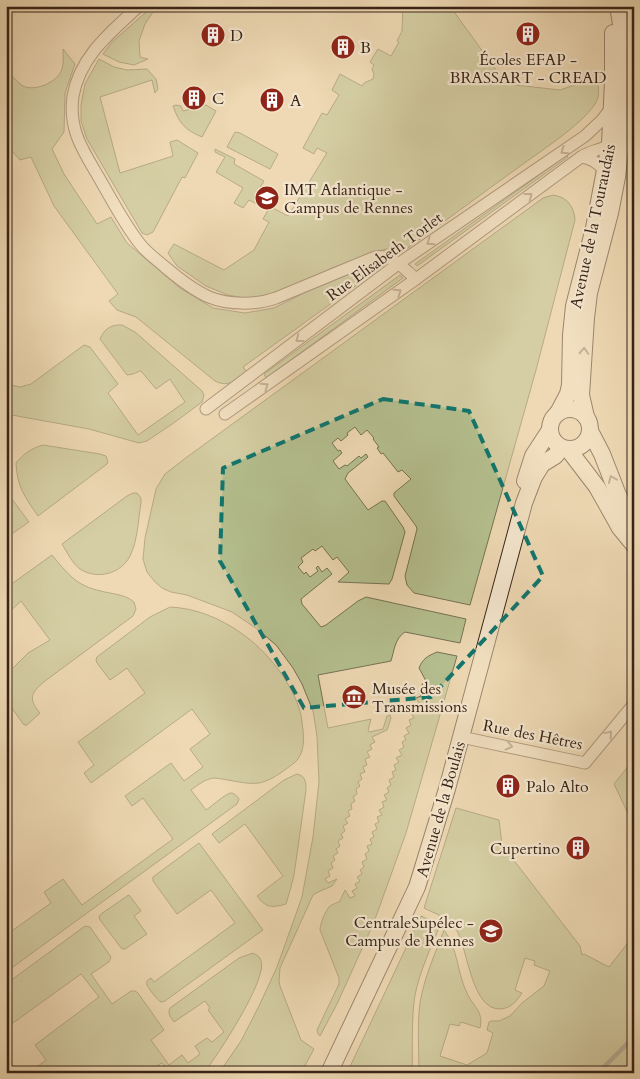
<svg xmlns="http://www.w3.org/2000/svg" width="640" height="1079" font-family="Cardo,serif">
<rect width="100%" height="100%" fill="#eed9b4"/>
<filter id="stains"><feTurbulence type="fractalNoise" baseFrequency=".004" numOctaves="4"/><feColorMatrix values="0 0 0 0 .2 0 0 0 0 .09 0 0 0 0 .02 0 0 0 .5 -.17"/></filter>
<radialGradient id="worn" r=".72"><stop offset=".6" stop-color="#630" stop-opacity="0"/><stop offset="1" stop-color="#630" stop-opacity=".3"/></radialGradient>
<g fill="#b5c090" stroke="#767254">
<path d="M153,6h4l-12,18 -6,17 1,16 8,2 -14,6 -15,-3 -16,-8 9,-12z"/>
<path d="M403,6h47l56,78 54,6 37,-13c1,7 3,16 0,23 -9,21 -58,52 -78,67 -39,28 -78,57 -118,86l-15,-4 -44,15 -66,28 -26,7 -22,-4 -22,-9 -29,-20 -9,-13 6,-9 50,26 30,-20 15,-28 -6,-3 5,-9 -19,-10 -6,8 -9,-5 9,-15 -27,-16 9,-15 -10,-5v-3l20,10 -1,5 30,17 -10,17 34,18 39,-63 -10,-5 -3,6 -11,-6 19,-35 5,2 12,-20 -7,-5 8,-16 22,12 2,-3 9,-4 1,-5 -2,-5 2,-4 -4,-3 8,-13 13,7 8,-14 -2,-1 5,-10z"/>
<path d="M63,49l12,15 -10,29 -1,39 -12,17 12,25 33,50 14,-7 16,26 53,45 33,20 32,5 29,-5 32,-16 48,-20 26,-10 6,2 -143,103 4,5c-12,8 -18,16 -32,9l-79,-64 -19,-7 -8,-9 9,-7 -64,-88 -23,-49 -11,3 -7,-8 -7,-2v-81c5,5 10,13 17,17 12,6 35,-4 39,-17 2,-6 1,-14 1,-20z"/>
<path d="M99,59l15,8 13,3 20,-1 9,10 2,10 -3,4 -3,-13 -52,17 20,76 53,-17 -3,-14 7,-2 21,13 -13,25 -3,-1 -29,55 -6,3 -5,-2 -55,-94 -6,-18v-16l4,-21z"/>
<path d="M176,105l5,1 2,5 23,-6 10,6 -14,26c-17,-7 -23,-14 -29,-31z"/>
<path d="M235,132l5,1 38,21 -8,15 -43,-22z"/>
<path d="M567,155l1,2 -151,109 -2,-2z"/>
<path d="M553,195c14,2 21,11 22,25l-39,150 -66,235 -56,-12 -7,-8 -2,-9 12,-47 -1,-3 -22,-30v-3l17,-14 -9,-9 -4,2 -15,-19 -2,1 -4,-6 2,-1 -6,-8 1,-1 -7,-8 -6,5 -6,-8 -8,6 1,2 -7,6 -3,-3 -6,5 6,8 2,-1 2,3 -9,8 6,8 6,-4 2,1 12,-10 2,2 5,-4 2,3 -20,16 -3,6 23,31 14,-9h3l18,26 2,5 -13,47 -3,5 -51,-2 11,-10 -12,-15 -4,3 -11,-14 -7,5 -2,-2 -12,9 2,4 -5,5 6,7 2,-2 4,5 8,-6 -2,-3 2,-2 4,6 5,-4 5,6 -31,25 1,5 19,23 5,-2 32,-24 8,-4 100,22 -6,24 -55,-11c-10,6 -11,19 -14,29l-73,14 10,53 43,-9 -3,12 1,1 14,-3 4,-13 3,-1 1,3 -4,12 -15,7 3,5 -5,3 2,4 -5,3 3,5 -5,2 2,6 -4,2 2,5 -5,2 2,5 -4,3 2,4 -4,3 1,5 -4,3 2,4 -4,3 1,5 -4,2 2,5 -5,3 3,4 -5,3 2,5 -4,3 2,4 -5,3 2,5 -4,3 2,4 -5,3 2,4 -4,3 2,5 -5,3 2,5 -5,3 3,4 9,-4 -5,7 -14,6 -5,3 -33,73 -1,13 1,5 21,54 13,9 -13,24h-82l22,-32 18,-35 18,-39 25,-70 11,-60 4,-37 2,-18 -2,-46 -4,-25 -11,-27 -9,-16 -17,-23 -19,-16 -25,-17 -45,-17 -16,-3 -9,-4 -7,-6 -8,-10 -4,-13 2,-21 11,-49 9,-15 22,-17 356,-259z"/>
<path d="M400,275l3,3 -137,100 -2,-4z"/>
<path d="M118,325h4l13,7 67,59 2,4 -2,7 -27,20 -28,19 -8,2 -50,-14 -83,-15v-32l5,3 9,2 11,-3 53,-39 6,2 28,37 -10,9 30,42 47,-33 -15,-23 -14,10 -15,-18h-1l-7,3 -6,1 -27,-36c4,-9 9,-13 18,-14z"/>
<path d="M43,445l57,9 6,2 2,6 -1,2 -69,52c-13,-19 -21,-29 -22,-53 7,-9 16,-15 27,-18z"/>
<path d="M6,491l23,31 -23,16z"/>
<path d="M133,493h4l4,5v5c-3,17 -3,37 -11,53 -9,18 -33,24 -50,13 -8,-6 -13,-17 -18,-25l65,-48z"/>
<path d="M52,555c15,18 24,31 49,36 10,3 24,3 33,11l2,7 -3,7 -88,65c-13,11 -18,17 -5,32l-13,12h-3l-18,-25v-25l22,-22 22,-13 -29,-39 -15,14v-27z"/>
<path d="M170,607c25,1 50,11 71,26 26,18 52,50 60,82 1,4 1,10 2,15 1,9 1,21 -5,29 -3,4 -8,7 -12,10 -8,6 -17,12 -27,14 -13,2 -31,-4 -45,-5 -9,1 -16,7 -23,12l15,20c5,-3 21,-18 26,-17 3,1 5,3 7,6l-2,5 -231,168v-37l45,-32 -7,-11 19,-13 19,26 91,-66 -30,-41 -11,8 -7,-10 46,-33 13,18 19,-14 -13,-18 20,-15 -18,-25 -101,74 -7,-10 10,-8 -16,-23 67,-49 -18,-25 -17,12 -13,-17 -1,-3 1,-3 53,-40z"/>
<path d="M437,652l20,4 -51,177 -23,64 -9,25 -37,82 -17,32 -2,-2 -1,-4 22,-46v-6l-19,-48c0,-6 5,-18 9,-23 3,-3 8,-4 11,-6l5,-11 5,8 5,-2 -3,-5 5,-3 -2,-4 5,-3 -3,-4 5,-3 -2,-4 4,-3 -2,-5 5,-3 -2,-5 4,-3 -2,-5 5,-2 -2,-5 4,-2 -2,-5 5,-3 -2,-5 4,-2 -2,-5 5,-2 -3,-5 5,-3 -2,-5 5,-2 -3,-5 5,-3 -2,-4 4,-3 -2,-5 5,-3 -2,-5 4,-2 -2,-5 5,-3 -3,-4 6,-3 -3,-5 5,-3 -2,-5 4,-2 -2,-4 5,-3 -3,-5 5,-3 -2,-5 5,-2 -3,-5 5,-2 -2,-5 5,-3 -3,-5 5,-2 -2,-5 4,-3 -1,-4 4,-3 -7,-13c4,-10 9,-12 18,-16z"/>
<path d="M634,759v67l-20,-42z"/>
<path d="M297,774c9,2 9,9 9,16l-12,85 -3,12 -5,17c-14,4 -20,4 -29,-8l26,-20 -38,-52 -26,19 -7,-9 72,-54z"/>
<path d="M456,808l43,12 3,25 78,101 2,9 2,-1 25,13 25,-32v138h-215c0,-23 -2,-47 1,-70 4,-25 15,-49 24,-73 14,18 13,43 23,63 6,14 17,18 13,35l-19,-6 -2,4 -9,-2 -10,32 27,9 20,-12 6,-20 -6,-3 2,-8 2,-1h8l11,-5 12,-13 22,-17 6,-15 -16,-6 1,-4 -10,-3 -10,32 7,3c-5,8 -11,15 -21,16 -30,2 -33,-61 -45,-80 -7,-12 -21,-15 -32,-21z"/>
<path d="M199,843l64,87 -94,68c-2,2 -5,4 -8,4 -3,-1 -13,-14 -14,-17 -1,-5 1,-5 4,-7l3,4 81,-59 -24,-33 -34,24 -24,-33v-4z"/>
<path d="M129,895l12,16 -7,5 13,18 -22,15h-3l-22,-29 -1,-3 2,-3 26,-18z"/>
<path d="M421,916l19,9c-9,23 -20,45 -25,70 -4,25 -2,52 -3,78h-65z"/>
<path d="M85,926l5,1 21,30 -2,5 -18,12 21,30 19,-13h4l3,2 26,37 -13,10 18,25 13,-10 6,8 12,-9 -5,-8 12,-8 5,4 12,-10 -16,-22 2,-2 -5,-7 -31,21c-3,-4 -7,-8 -4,-14l69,-50 14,-5c3,2 7,3 8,8 7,18 -44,95 -57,112h-40l3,-3 -5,-7 -4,2 5,8h-134l17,-13 -11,-15 64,-48 -18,-23 -75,54v-44z"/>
</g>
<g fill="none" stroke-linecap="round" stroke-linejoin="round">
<path stroke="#757c78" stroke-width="4.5" d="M598,1073l36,-36"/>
<defs>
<g id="street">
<path d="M139,6c-28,26 -59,50 -66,90 -5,36 12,57 29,87 12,21 23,42 38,61 7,9 17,16 25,23 13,11 28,23 44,30 19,8 48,8 67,1l99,-41c17,-4 29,12 41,22"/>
<path d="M581,157c10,-7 23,-7 32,-15"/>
<path d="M206,409l192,-145 187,-128 17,-16 9,-12"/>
<path d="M225,414l191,-135 165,-122c11,1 18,6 24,15"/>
<path d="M461,737l124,26 49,-59"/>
</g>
<g id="secondary">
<circle cx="570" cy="429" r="20"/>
<path d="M558,413l10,-19 2,-9 1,-50 3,-29 20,-78 16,-84 3,-62v-49"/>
<path d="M586,417l-5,-22 5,-77 3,-25 21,-80 7,-36 9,-80 -3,-61 -5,-30"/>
<path d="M590,431l12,23 16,41 16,28"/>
<path d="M568,449l29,38 23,41 14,17"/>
<path d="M525,481l8,-25 17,-26"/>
<path d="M329,1073l88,-186 30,-98 77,-286 10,-26 8,-13 13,-8 7,-8"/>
</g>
</defs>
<use href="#street" stroke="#65503e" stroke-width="13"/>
<use href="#secondary" stroke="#372317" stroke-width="18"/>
<use href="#street" stroke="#f4e6ce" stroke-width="11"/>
<use href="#secondary" stroke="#f4e6ce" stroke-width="16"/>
</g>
<defs><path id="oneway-chevron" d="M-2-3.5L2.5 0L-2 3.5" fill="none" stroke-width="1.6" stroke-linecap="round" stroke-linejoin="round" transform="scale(1.25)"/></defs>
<g stroke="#968472">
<use href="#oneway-chevron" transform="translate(564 151) rotate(145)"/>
<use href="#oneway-chevron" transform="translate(529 196) rotate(-37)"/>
<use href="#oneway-chevron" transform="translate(430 242) rotate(146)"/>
<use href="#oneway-chevron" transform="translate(398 292) rotate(-35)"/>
<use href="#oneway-chevron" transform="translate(299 339) rotate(143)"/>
<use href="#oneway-chevron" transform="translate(584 351) rotate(-87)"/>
<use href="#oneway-chevron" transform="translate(265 386) rotate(-35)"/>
<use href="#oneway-chevron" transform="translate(612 479) rotate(-112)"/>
<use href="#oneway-chevron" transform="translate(609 734) rotate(-50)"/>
<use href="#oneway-chevron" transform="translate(509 746) rotate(13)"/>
</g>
<path d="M0 0H640V1079H0ZM383,399l86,12 74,165 -112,121 -127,11 -84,-147 3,-93z" fill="#eed9b4" fill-opacity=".55" fill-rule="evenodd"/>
<path fill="none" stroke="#0f766e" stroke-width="4" stroke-dasharray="10 6" stroke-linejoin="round" d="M383,399l86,12 74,165 -112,121 -127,11 -84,-147 3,-93z"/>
<defs>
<symbol id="building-disc" viewBox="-11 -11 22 22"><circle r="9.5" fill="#8f2418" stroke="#f4e6ce"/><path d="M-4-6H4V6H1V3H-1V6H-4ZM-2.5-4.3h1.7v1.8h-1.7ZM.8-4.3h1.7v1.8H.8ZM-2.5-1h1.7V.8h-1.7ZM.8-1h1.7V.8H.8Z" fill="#fff"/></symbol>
<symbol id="university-disc" viewBox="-11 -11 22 22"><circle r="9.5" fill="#8f2418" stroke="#f4e6ce"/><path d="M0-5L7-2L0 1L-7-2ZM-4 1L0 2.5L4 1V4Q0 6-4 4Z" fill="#fff"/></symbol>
<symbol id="museum-disc" viewBox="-11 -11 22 22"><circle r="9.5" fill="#8f2418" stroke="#f4e6ce"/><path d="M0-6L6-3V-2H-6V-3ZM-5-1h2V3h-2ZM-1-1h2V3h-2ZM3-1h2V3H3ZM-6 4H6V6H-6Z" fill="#fff"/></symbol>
</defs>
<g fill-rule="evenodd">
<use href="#building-disc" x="514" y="20" width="28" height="28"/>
<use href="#building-disc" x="199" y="21" width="28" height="28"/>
<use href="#building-disc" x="329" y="33" width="28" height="28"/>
<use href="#building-disc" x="180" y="84" width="28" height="28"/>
<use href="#building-disc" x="258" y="86" width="28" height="28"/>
<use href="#university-disc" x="253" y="184" width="28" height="28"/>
<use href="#museum-disc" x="340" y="683" width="28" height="28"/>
<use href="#building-disc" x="494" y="772" width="28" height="28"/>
<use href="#building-disc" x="564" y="834" width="28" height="28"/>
<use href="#university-disc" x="477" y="917" width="28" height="28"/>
</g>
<g text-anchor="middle" stroke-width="4.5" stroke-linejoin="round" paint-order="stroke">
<g font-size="16" fill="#372317" stroke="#f4e6ce" text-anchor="start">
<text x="230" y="41">D</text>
<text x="360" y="53">B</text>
<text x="528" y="65" text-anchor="middle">Écoles EFAP -<tspan x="528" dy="18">BRASSART - CREAD</tspan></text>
<text x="212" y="104">C</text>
<text x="290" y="106">A</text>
<text x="284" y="195">IMT Atlantique -<tspan x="284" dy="18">Campus de Rennes</tspan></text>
<text x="372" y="694">Musée des<tspan x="372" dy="18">Transmissions</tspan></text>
<text x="526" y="792">Palo Alto</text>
<text x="560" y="854" text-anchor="end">Cupertino</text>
<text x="474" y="928" text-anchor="end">CentraleSupélec -<tspan x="474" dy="18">Campus de Rennes</tspan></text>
</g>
<g font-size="16" fill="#372317" stroke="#f4e6ce">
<text transform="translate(592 226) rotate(-78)" y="6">Avenue de la Touraudais</text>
<text transform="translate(384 256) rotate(-36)" y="6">Rue Elisabeth Torlet</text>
<text transform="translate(533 734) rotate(11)" y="6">Rue des Hêtres</text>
<text transform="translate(440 809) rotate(-74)" y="6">Avenue de la Boulais</text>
</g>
</g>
<rect width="640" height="1079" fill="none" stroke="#eed9b4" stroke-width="25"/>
<rect x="8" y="8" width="625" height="1064" fill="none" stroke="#372317" stroke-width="2.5"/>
<rect x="12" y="12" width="615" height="1054" fill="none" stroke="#372317"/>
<rect width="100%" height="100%" filter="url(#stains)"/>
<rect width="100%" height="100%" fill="url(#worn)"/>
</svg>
